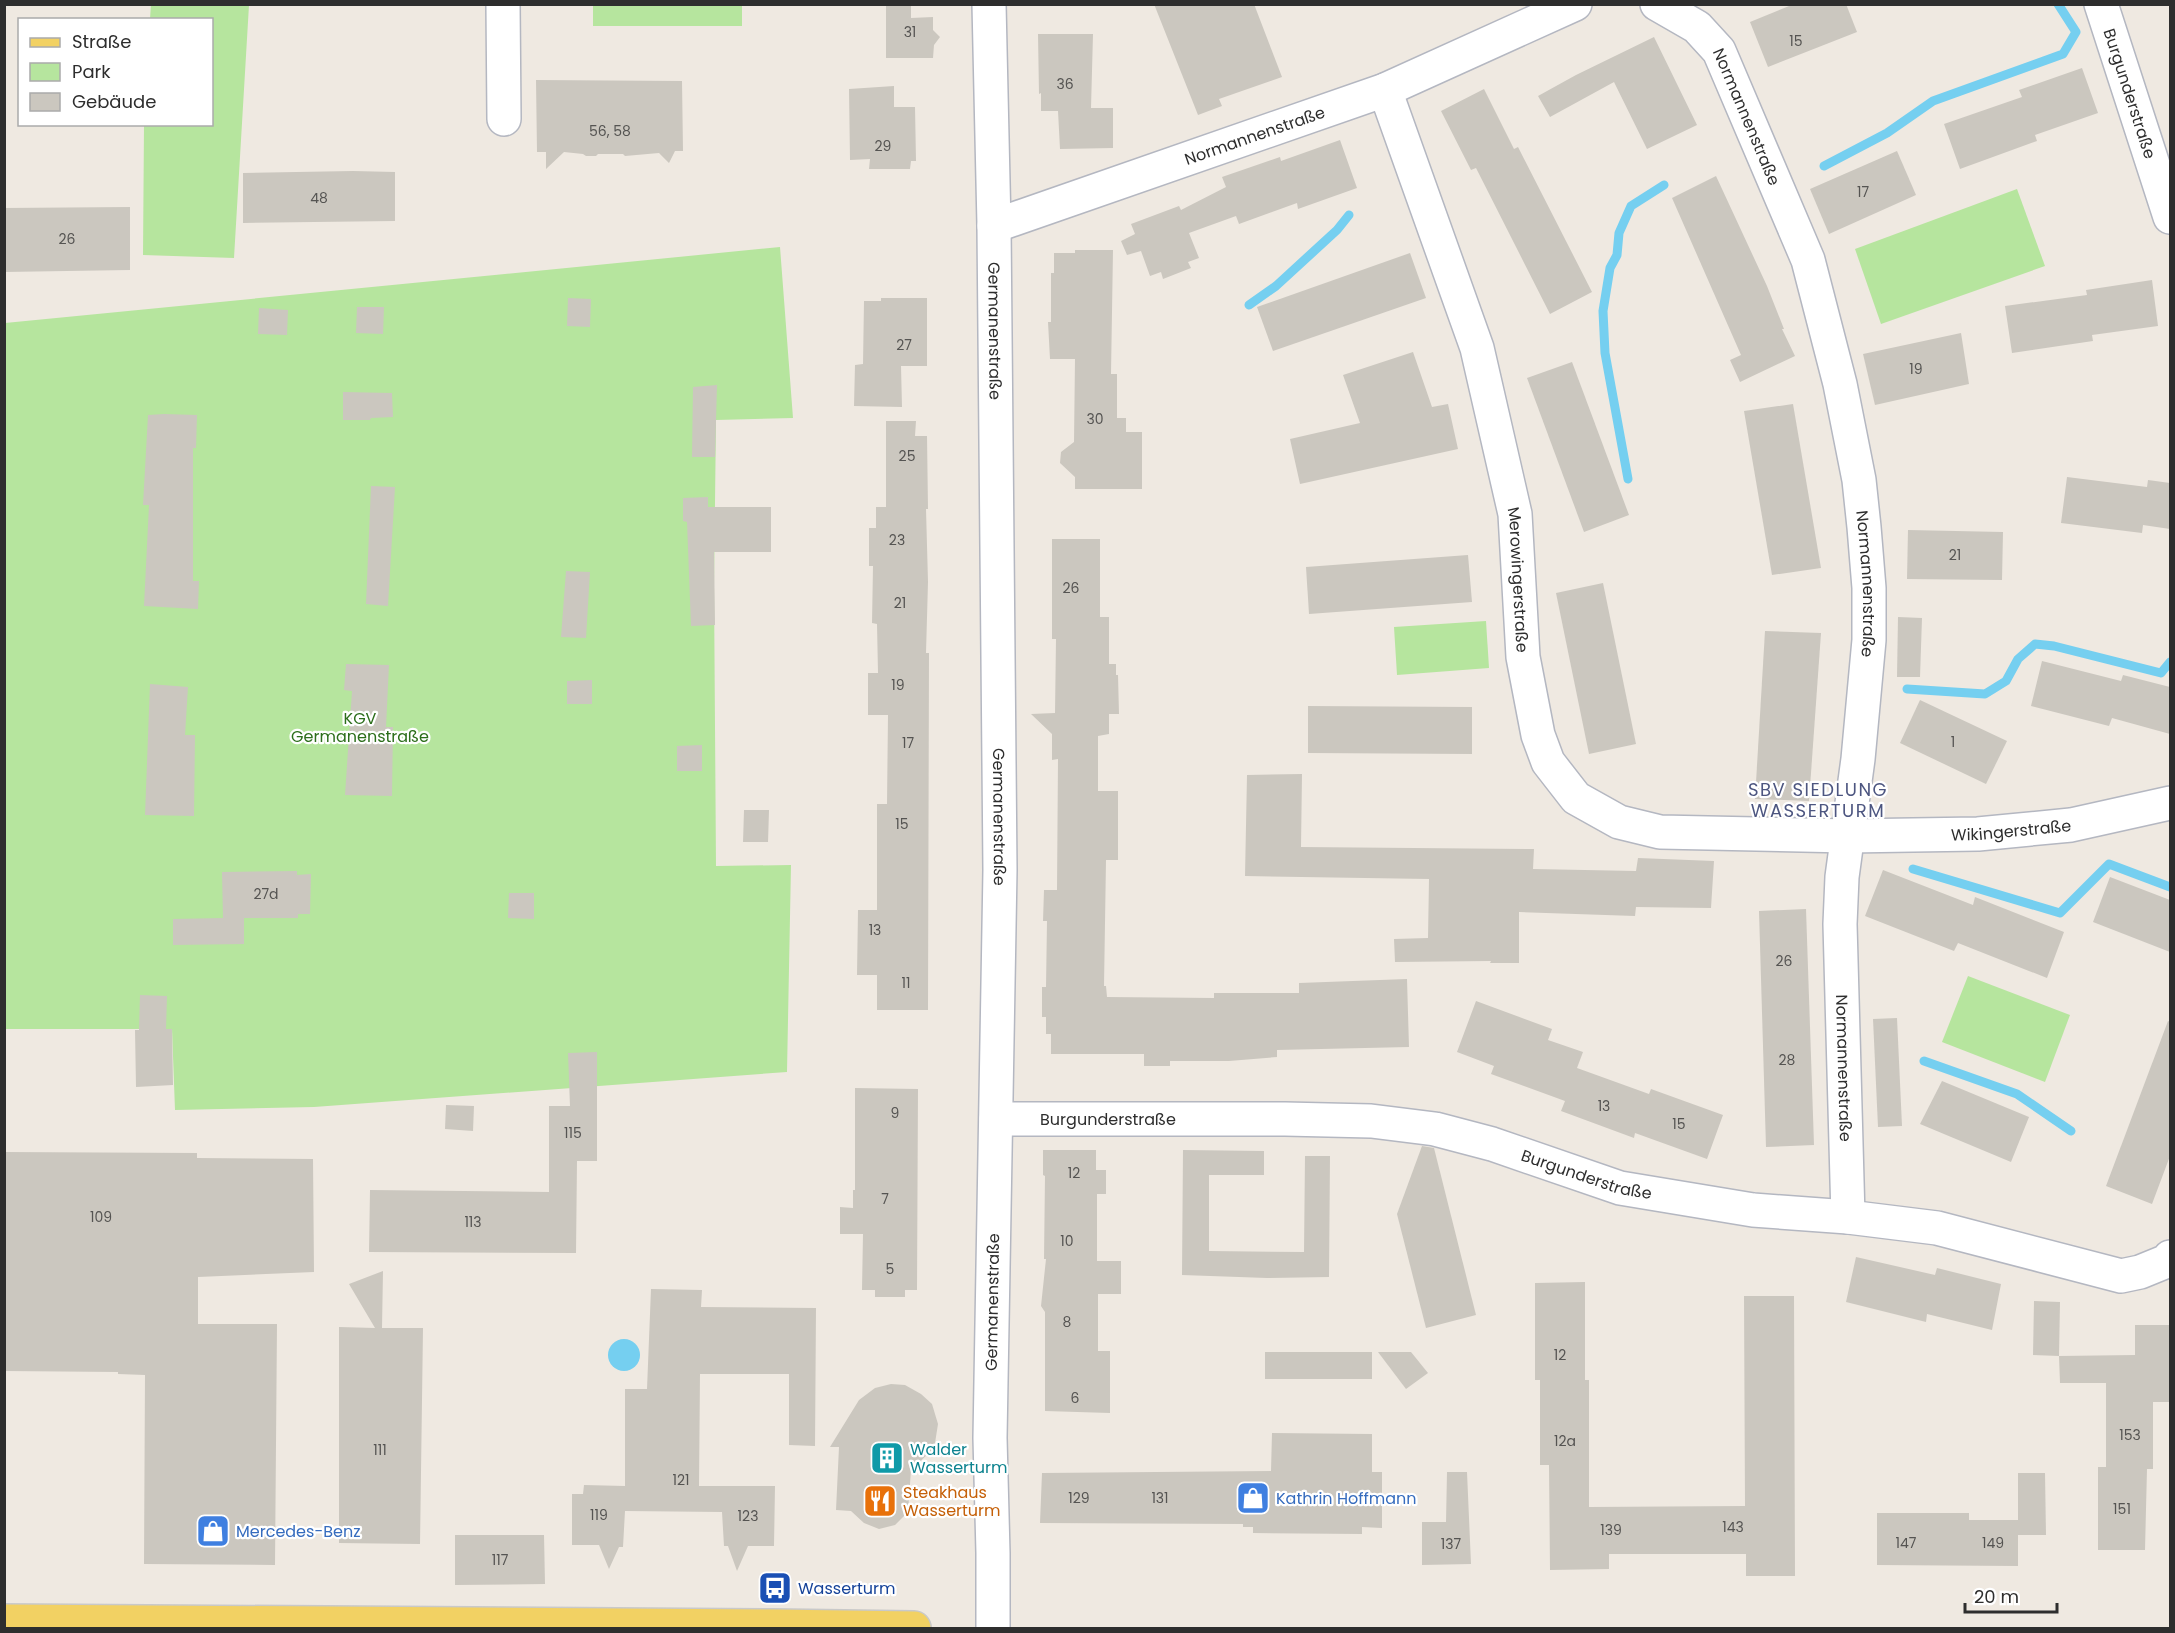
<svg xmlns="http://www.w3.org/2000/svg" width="2175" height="1633" font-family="Poppins,sans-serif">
<rect width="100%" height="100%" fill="#efe9e1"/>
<g fill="#b6e59e">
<path d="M151,4l98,1 -15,253 -91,-3 1,-130 68,-1v-104l-62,-1z"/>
<rect x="593" y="5" width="149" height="21"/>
<path d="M2017,189l28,77 -164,58 -26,-75z"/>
<path d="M780,247l13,171 -77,2 -2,166 2,280 75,-1 -4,207 -473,35 -139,3 -3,-81h-167v-706z"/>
<path d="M1486,621l3,47 -92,7 -3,-48z"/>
<path d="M1968,976l102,39 -25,67 -103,-40z"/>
</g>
<circle fill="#75cff0" cx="624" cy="1355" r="16"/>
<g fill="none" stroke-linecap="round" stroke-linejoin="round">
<g stroke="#75cff0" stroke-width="9">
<path d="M1824,166l63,-33 46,-32 130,-47 13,-22 -18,-28"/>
<path d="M1249,305l27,-19 61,-56 12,-15"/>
<path d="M1628,479l-23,-126 -2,-42 7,-43 7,-13 2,-22 12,-27 33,-21"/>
<path d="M1907,689l78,5 21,-13 12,-22 17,-15 19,2 107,27 9,-11"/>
<path d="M1913,869l147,44 49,-49 61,23"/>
<path d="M1924,1061l93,33 54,37"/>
</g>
</g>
<g fill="#cbc7bf">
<path d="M886,4h25v14l22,-1v13l7,7 -6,8 -1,13h-47z"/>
<path d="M1154,4h100l28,73 -63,22 3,7 -24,9z"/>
<path d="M1794,4h52l11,28 -89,35 -18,-45z"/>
<path d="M1038,34h55l-2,74h22v40l-53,1 -2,-38h-17v-18l-2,1z"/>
<path d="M1654,37l43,88 -50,24 -33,-67 -64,35 -12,-21 38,-21z"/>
<path d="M2082,68l16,45 -63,22 2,6 -77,28 -16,-45 78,-27 -3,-7z"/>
<path d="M536,80l146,1 1,70h-8l-6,12 -10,-10 -34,3 -2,-2h-25l-2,2h-10l-3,-2 -19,-2 -18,17v-17h-9z"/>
<path d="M894,86v21h21l1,54h-5l-1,8h-41l1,-10 -20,1 -1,-71z"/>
<path d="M1484,89l30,60 4,-2 74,145 -42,22 -74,-146 -5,2 -30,-59z"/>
<path d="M1340,140l17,48 -59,21 -1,-6 -58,21 -3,-8 -47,17 10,25 -11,4 3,6 -28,11 -2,-7 -11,4 -9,-25 -14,4 -6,-14 14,-7 -4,-10 48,-18 2,4 45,-23 -4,-10 58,-20 1,4z"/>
<path d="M1897,151l19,44 -87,39 -19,-45z"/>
<path d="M353,171l42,1v49l-152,2v-50z"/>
<path d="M1716,176l51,110 17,43h-2l13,27 -55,26 -10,-22 11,-5 -69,-157z"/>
<path d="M130,207v63l-126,2v-64z"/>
<path d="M1075,250h38l-2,124h6v44h9v14h16v57h-67v-12l-15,-14 1,-11 13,-10 1,-83h-25l-2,-37h3v-49h3v-20h21z"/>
<path d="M1410,253l16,45 -153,53 -16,-44z"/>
<path d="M2152,280l6,46 -66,9 1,6 -81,12 -7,-47 82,-11 -1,-5z"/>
<path d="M568,298l23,1 -1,28 -23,-1z"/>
<path d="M881,298h46v68h-26l1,41 -48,-1 1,-41 8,-1 1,-63h17z"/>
<path d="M357,307h27l-1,27 -27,-1z"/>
<path d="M259,308l29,2 -1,25 -29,-1z"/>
<path d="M1961,333l8,51 -94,21 -12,-51z"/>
<path d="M1413,352l19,55 16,-3 10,45 -158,35 -10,-45 70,-16 -17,-48z"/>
<path d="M1572,362l57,153 -45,17 -57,-154z"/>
<path d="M717,385l-2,72h-23l1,-70z"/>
<path d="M343,392l49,1 1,24 -22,1 -1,2h-27z"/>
<path d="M1793,404l28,164 -49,7 -28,-164z"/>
<path d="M164,414l33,1 -1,33h-3v133h6l-1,28 -54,-3 5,-101h-6l5,-90z"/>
<path d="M886,421h30l-1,15h12l1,73h-2l2,73 -2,71h3l-1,357h-51v-35h-20l1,-65h19v-106h10l1,-89h-20v-42h10l-1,-49 -5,-1 1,-57h-4v-38h7v-21h10z"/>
<path d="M2067,477l80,10 1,-7 22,3v46l-27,-4 -1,8 -81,-10z"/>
<path d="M371,486l24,1 -7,119 -22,-2z"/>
<path d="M708,497v10h63v45h-57l1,73 -24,1 -4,-104 -4,-1v-23z"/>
<path d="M1908,530l95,2 -1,48 -95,-1z"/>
<path d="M1052,539h48v78h9v47h7v11h2l1,39h-10v20l-11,2v55h20v69h-12l-2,126h2l1,11 107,1v-5h85v-10l108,-4 2,68 -132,3v7l-48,4h-59v5h-26v-12h-93v-20h-5v-17h-4v-30h4l1,-66h-4l1,-31h13l1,-131 -6,1v-26l-21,-20 24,-1 1,-74h-4z"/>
<path d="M1468,555l4,47 -163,12 -3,-47z"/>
<path d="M566,571l24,1 -4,66 -25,-1z"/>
<path d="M1603,583l33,161 -47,10 -33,-161z"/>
<path d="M1898,617l24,1 -2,59h-23z"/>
<path d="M1765,631l56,2 -12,168 -54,-2z"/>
<path d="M2042,661l79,20 2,-6 47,12v47l-58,-16 -3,8 -78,-20z"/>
<path d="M346,664l43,1 -3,62h7l-1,69 -47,-1 7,-104 -8,-1z"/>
<path d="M592,680v24h-25v-23z"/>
<path d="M150,684l38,3 -3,48h10l-1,81 -49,-1z"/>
<path d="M1920,700l87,41 -21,43 -86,-41z"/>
<path d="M1308,706l164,1v47l-164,-1z"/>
<path d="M702,745v26h-25v-25z"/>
<path d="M1302,774l-1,73 233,2 -1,20 103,2 2,-13 76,3 -3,47 -75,-1 -1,9 -116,-4v51h-29l1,-2 -96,1 -1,-23 34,-1 1,-59 -184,-3 2,-101z"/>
<path d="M744,810h25l-1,32h-25z"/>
<path d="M1883,870l90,35 2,-8 89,35 -17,46 -89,-35 -4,8 -89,-35z"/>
<path d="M297,871v4l14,-1 -1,40h-12v4h-54v26l-71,1v-26l50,-1 -1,-46z"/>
<path d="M2110,877l60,23v52l-77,-30z"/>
<path d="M509,893h25v26l-26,-1z"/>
<path d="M1806,909l8,236 -48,2 -7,-236z"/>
<path d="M140,995l27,1 -1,33h6l1,56 -37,2 -1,-57h4z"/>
<path d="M1476,1001l76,28 -4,11 35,12 -6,16 72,26 2,-5 72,26 -16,44 -72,-26 -1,5 -73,-27 4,-10 -74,-27 3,-8 -37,-14z"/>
<path d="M1897,1018l5,108 -24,1 -5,-108z"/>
<path d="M2168,1021l2,1v134l-18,48 -46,-18z"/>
<path d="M597,1052v109h-20l-1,92 -207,-1 1,-62 179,2v-86h21l-2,-53z"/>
<path d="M1942,1081l87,36 -18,45 -91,-38z"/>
<path d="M855,1088l63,1 -1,201h-12v7h-30v-7h-13l1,-56h-23v-27l13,1v-18h2z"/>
<path d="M446,1105l28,1 -1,25 -28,-2z"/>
<path d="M1422,1146l12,2 42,167 -50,13 -29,-114z"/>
<path d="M1043,1150h53v20h10v24h-9v67h24v33h-23v57h12v62l-65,-2v-99l-4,-6 5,-47h-2l1,-83 -2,-1z"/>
<path d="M1183,1150l81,1v24h-55v76l95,1 1,-96h25l-1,121 -62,1 -85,-3z"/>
<path d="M4,1152l193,1v5l116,1 1,113 -116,5v47h79l-2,241 -131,-1 1,-189 -27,-1v-2l-114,-1z"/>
<path d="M1856,1257l79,18 2,-7 64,16 -9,46 -65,-16 -1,8 -80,-20z"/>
<path d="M383,1271l-1,57h41l-3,216 -81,-1v-216l36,1 -26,-44z"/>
<path d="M1585,1282v98h4v127l156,-1 -1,-210h50l1,280h-49v-22h-137v15l-59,1 -1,-105h-9v-85h-5v-97z"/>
<path d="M651,1289l51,1 -1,17 115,1 -1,138 -26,-1v-71h-89l-1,112h76l-1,60h-26l-11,25 -9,-25h-4l-2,-34 -97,-1 -2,36h-4l-10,22 -10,-24h-27v-51h11l1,-9 41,1v-97h22z"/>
<path d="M2034,1301l26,1 -1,54 -26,-1z"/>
<path d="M2135,1325h35v77h-17v67h-6l-2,81h-47v-83h8v-84h-46l-1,-27 76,-1z"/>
<rect x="1265" y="1352" width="107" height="27"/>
<path d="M1378,1352h33l17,21 -22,16z"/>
<path d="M891,1384l14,1 16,9 11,10 6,20 -3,19 -5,9 -19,18 -3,42 -13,13 -16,4 -15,-6 -13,-12 -15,-1 3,-63h-9l29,-47 16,-12z"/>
<path d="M1272,1433l100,1v38h10v56l-20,-1v7l-109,-1v-6h-10v-3l-203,-1 2,-50 229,-2z"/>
<path d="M1447,1472h20l4,92 -49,1v-43h24z"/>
<path d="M2018,1473h27l1,62h-28z"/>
<path d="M1877,1513h92v7h49v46l-141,-1z"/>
<path d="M455,1535h89l1,49 -90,1z"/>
</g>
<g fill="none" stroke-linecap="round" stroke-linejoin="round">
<defs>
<g id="minor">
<path d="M503,4l1,115"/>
<path id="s1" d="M989,4l5,222 6,644 -10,568 3,115v75"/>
<path id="s2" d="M1657,4l40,23 22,24 89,209 32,124 19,96 5,47 5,61v52l-11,119 -16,118 -2,47 8,293"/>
<path id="s3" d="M2101,4l69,213"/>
<path id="s4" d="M1385,90l92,258 38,166 8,143 15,78 10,27 28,36 43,24 41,10 188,4 130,-2 93,-9 99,-22"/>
<path id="s5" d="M994,226l391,-136 190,-86"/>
<path id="s6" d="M996,1119h289l86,2 64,8 57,15 128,44 133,22 95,7 89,11 184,48 19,-4 27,-11 3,-4"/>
</g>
<path id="primary" d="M4,1621l770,5 140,2"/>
</defs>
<use href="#minor" stroke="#b4b7c1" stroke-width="36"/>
<use href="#primary" stroke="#c9c9c9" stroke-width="36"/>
<use href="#minor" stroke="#fff" stroke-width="33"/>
<use href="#primary" stroke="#f2d163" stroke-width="33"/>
</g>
<defs>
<symbol id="building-square" viewBox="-11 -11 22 22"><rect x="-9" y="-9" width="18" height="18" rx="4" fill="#0f9aa8" stroke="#fff"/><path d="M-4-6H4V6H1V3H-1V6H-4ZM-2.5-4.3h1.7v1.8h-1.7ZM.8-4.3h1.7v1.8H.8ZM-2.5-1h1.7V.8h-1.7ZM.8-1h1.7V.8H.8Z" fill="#fff"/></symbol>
<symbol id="shop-square" viewBox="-11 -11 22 22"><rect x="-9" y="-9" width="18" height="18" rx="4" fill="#3f7fe0" stroke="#fff"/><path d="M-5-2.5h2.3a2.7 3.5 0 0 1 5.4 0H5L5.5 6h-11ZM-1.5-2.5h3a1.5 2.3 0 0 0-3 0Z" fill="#fff"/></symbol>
<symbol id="restaurant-square" viewBox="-11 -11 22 22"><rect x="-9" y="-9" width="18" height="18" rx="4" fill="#e8710a" stroke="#fff"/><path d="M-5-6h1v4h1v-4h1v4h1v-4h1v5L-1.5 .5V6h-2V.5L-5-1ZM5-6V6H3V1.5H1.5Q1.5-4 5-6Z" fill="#fff"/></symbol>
<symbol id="bus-square" viewBox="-11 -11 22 22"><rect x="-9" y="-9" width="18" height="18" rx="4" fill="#1a4fb4" stroke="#fff"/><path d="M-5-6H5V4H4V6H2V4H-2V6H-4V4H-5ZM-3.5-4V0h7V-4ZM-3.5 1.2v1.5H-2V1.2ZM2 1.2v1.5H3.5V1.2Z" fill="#fff"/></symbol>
</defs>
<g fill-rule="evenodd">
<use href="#building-square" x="868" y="1439" width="38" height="38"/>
<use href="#shop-square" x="1234" y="1479" width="38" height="38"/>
<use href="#restaurant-square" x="861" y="1482" width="38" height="38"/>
<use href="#shop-square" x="194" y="1512" width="38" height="38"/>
<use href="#bus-square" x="756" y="1569" width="38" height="38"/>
</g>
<g text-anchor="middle" stroke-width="4.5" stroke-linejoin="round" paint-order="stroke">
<g font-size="14" fill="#555452">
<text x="910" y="37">31</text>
<text x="1796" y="46">15</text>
<text x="1065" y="89">36</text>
<text x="610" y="136">56, 58</text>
<text x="883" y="151">29</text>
<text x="1863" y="197">17</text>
<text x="319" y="203">48</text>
<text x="67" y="244">26</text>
<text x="904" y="350">27</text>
<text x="1916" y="374">19</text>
<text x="1095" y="424">30</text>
<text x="907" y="461">25</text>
<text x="897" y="545">23</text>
<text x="1955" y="560">21</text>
<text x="1071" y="593">26</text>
<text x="900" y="608">21</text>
<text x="898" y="690">19</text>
<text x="1953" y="747">1</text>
<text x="908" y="748">17</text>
<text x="902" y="829">15</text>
<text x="266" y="899">27d</text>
<text x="875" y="935">13</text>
<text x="1784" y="966">26</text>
<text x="906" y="988">11</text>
<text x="1787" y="1065">28</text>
<text x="1604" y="1111">13</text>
<text x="895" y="1118">9</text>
<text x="1679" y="1129">15</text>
<text x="573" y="1138">115</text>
<text x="1074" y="1178">12</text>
<text x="885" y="1204">7</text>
<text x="101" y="1222">109</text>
<text x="473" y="1227">113</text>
<text x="1067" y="1246">10</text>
<text x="890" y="1274">5</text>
<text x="1067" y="1327">8</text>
<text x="1560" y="1360">12</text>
<text x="1075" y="1403">6</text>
<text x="2130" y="1440">153</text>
<text x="1565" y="1446">12a</text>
<text x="380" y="1455">111</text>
<text x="681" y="1485">121</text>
<text x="1079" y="1503">129</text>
<text x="1160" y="1503">131</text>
<text x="2122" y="1514">151</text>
<text x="599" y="1520">119</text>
<text x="748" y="1521">123</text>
<text x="1733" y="1532">143</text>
<text x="1611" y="1535">139</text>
<text x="1906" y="1548">147</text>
<text x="1993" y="1548">149</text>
<text x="1451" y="1549">137</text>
<text x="500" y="1565">117</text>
</g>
<g font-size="16" fill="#2e2e2e" stroke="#fff">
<text dy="6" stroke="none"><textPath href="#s3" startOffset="94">Burgunderstraße</textPath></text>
<text dy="6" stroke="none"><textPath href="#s2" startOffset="150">Normannenstraße</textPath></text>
<text dy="6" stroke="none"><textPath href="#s5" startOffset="276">Normannenstraße</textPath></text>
<text dy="6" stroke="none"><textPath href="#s1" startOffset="327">Germanenstraße</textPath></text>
<text dy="6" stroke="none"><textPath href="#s4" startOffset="510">Merowingerstraße</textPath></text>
<text dy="6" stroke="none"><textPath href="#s2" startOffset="636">Normannenstraße</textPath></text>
<text dy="6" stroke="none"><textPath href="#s1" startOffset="813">Germanenstraße</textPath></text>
<text dy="6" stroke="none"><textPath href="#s4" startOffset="1184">Wikingerstraße</textPath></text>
<text dy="6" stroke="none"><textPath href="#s2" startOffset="1122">Normannenstraße</textPath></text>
<text dy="6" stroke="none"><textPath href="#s6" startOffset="112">Burgunderstraße</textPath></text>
<text dy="6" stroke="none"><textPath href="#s6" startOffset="598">Burgunderstraße</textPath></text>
<text transform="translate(992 1302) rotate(-89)" y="6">Germanenstraße</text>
</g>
<g font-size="16" fill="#2c6e1b" stroke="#fff">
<text x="360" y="724">KGV<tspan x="360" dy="18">Germanenstraße</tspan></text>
</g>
<g font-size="16" fill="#0d838f" stroke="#fff" text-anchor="start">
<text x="910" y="1455">Walder<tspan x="910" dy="18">Wasserturm</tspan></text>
</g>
<g font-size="16" fill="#c56008" stroke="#fff" text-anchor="start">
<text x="903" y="1498">Steakhaus<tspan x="903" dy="18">Wasserturm</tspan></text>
</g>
<g font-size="16" fill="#366cbe" stroke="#fff" text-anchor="start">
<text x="1276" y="1504">Kathrin Hoffmann</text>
<text x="236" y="1537">Mercedes-Benz</text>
</g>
<g font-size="16" fill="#164399" stroke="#fff" text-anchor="start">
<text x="798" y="1594">Wasserturm</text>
</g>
<g font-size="18" letter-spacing="1.5" fill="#4d5680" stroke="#fff">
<text x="1818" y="796">SBV SIEDLUNG<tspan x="1818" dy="21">WASSERTURM</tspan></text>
</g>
</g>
<rect width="2175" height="1633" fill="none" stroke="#2e2e2e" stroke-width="12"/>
<rect x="18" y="18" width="195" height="108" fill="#ffffff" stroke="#ababab" stroke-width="1.5"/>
<rect x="30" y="38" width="30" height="9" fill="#f2d163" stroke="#ababab" stroke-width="1.5"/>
<text x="72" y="48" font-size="18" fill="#2e2e2e">Straße</text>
<rect x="30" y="63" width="30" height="18" fill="#b6e59e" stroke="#ababab" stroke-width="1.5"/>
<text x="72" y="78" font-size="18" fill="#2e2e2e">Park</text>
<rect x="30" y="93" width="30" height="18" fill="#cbc7bf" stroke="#ababab" stroke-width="1.5"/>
<text x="72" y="108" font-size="18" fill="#2e2e2e">Gebäude</text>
<path d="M1965 1603v9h92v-9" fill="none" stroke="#2e2e2e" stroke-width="3"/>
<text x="1974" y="1603" font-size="18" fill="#2e2e2e" stroke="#ffffff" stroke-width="4.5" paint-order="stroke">20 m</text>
</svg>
